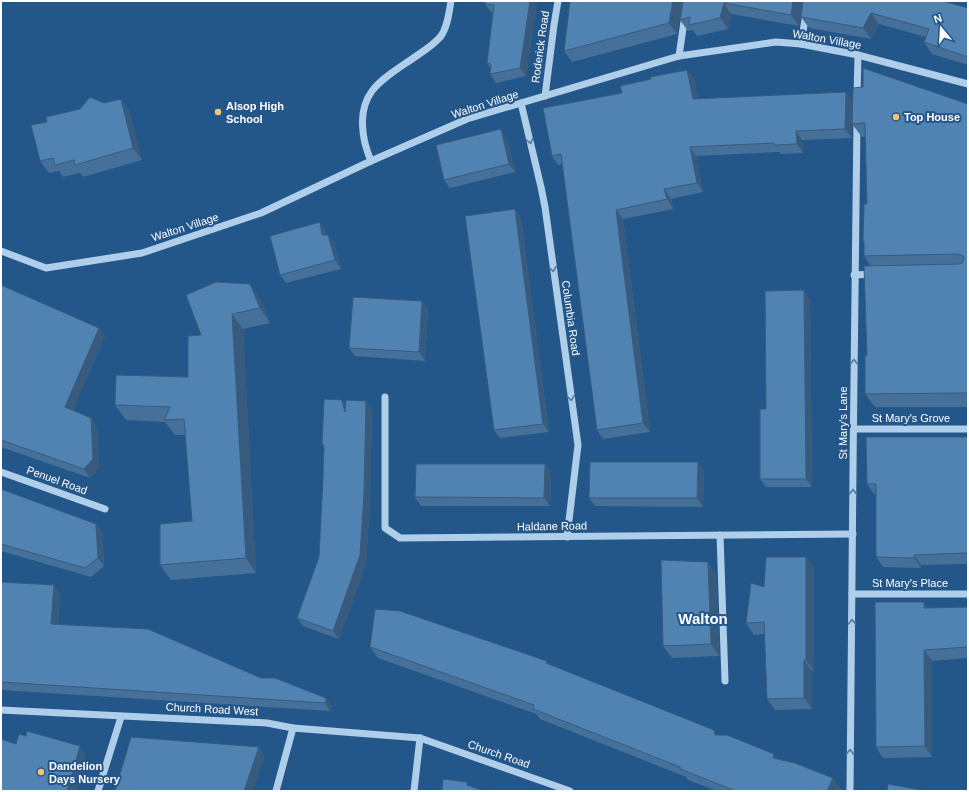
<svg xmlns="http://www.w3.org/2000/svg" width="969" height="792" font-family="Arial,sans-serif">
<rect width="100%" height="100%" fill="#235689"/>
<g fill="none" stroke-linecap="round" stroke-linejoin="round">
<g stroke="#afceea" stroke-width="7">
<path d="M801,44l7,-43"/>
<path d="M679,56l8,-55"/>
<path d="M545,96l9,-71 4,-24"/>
<path d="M857,97l1,-42"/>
<path d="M521,103l20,84 4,20 33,238 -11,92"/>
<path d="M371,161c-9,-21 -14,-50 1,-70 10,-13 27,-23 40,-32 10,-7 22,-14 29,-23 7,-10 8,-24 10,-35"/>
<path d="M1,251l45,17 96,-15 119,-40 110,-52 96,-42 212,-63 97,-14 25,2 57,11 110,29"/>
<path d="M854,275l20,-1"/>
<path d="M385,397v131l15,10 453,-4"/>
<path d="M854,429h114"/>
<path d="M1,472l104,37"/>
<path d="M720,535l5,146"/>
<path d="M852,594h116"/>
<path d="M1,710l266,13 26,5 127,10 150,53"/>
<path d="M98,791l23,-74"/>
<path d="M276,791l17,-63"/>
<path d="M414,791l6,-53"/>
<path d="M850,791c3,-223 3,-447 7,-670"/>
</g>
</g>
<g fill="#457099">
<path d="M537,1l-11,75 -30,7 -6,-9 1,-5 -4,-6 6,-50 -2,-1 -6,-8z"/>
<path d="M570,1h112l-5,33 -105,28 -8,-11z"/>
<path d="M683,1h120l-4,25 -68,-12 -3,15 -31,7 -4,-6 -5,1 -8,-11z"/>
<path d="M968,8v57l-36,-11 -8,-12 2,-5 -47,-13 -8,15 -62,-11 -8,-11z"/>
<path d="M687,70l7,9 4,20 148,-7 6,9v37l-50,2 1,13 -23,1v-2l-84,4 7,36 -32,7 2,10 -50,10 27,213 -47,7 -6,-9 -35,-266 -4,1 -6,-9 70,-63 29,-14z"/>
<path d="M121,99l8,12 13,49 -59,17 -3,-4 -17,4 -4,-6 -10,2 -9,-12 64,-58z"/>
<path d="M968,104v303h-93l-10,-13 6,-128 -7,-10v-14l-1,-1 4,-37 -2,-67h-3l-10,-13z"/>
<path d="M507,138l8,34 -65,16 -6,-8z"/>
<path d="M515,209l6,9 28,214 -49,6 -6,-8z"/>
<path d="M326,230v5h2l6,8 7,26 -55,14 -6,-8z"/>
<path d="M1,285l104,51 -32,74 18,8 6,8 2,41 -9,11 -89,-31z"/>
<path d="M186,295l75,5 9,23 -27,6 13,244 -85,7 -11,-15 32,-44 -7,-86h-10l-10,-13 -39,-2 -11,-15 73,-28 13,-42z"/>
<path d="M810,299l2,188h-46l-6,-8 6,-70z"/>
<path d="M422,301l6,8 -3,52 -70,-5 -6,-8z"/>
<path d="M366,401l6,9 -2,92 -4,62 -27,75 -36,-13 -6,-8 22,-61 4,-79 1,-31 -2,-2 24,-40z"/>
<path d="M968,437v127l-47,1v3l-38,-1 -7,-10v-63h-2l-7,-10z"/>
<path d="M545,464l6,8 -1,34h-129l-6,-9z"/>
<path d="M704,470l-1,37 -108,-1 -6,-8z"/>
<path d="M1,489l95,35 6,8 2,34 -13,11 -90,-26z"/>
<path d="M806,557l8,11v103h-2v38l-37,1 -8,-11 -2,-65 -11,1 -8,-12 18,-36z"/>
<path d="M716,574l3,82 -47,2 -9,-12z"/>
<path d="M1,582l59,11 -2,31 203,54h14l57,28 -2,5 -329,-21z"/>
<path d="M968,607v51l-36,3v96l-49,1 -7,-11 52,-139z"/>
<path d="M370,647l180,18 168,70 56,19 3,5 64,30 -1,2h-123l-29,-11 -2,-3 -146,-58 -4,-5 -158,-56z"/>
</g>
<g fill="#385b7d">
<path d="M530,1h7l-11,75 -6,-8z"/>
<path d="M673,1h9l-5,33 -8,-11z"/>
<path d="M793,1h10l-4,25 -8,-11z"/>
<path d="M724,3l7,11 -3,15 -8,-11z"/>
<path d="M871,13l8,11 -8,15 -8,-11z"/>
<path d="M687,70l7,9 6,29 -7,-9z"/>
<path d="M846,92l6,9v37l-7,-9z"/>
<path d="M121,99l8,12 13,49 -9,-12z"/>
<path d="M501,129l6,9 8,34 -6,-8z"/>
<path d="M796,131l6,9 1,13 -6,-9z"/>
<path d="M690,147l6,9 7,36 -6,-9z"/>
<path d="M664,189l7,10 2,10 -6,-10z"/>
<path d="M515,209l6,9 28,214 -6,-8z"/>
<path d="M616,210l7,9 27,213 -7,-9z"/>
<path d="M320,222l6,8 2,14 -6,-9z"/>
<path d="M328,235l6,8 7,26 -6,-9z"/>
<path d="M250,284l11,16 9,23 -10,-15z"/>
<path d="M804,290l6,9 2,188 -6,-8z"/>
<path d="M422,301l6,8 -3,52 -6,-9z"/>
<path d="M232,314l11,15 13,244 -10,-15z"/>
<path d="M99,328l6,8 -34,79 -6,-8z"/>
<path d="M342,400l6,9 -3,3z"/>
<path d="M366,401l6,9 -2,92 -4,62 -27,75 -6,-8z"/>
<path d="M91,418l6,8 2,41 -9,11 -6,-9z"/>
<path d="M698,462l6,8 -1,37 -6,-9z"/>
<path d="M545,464l6,8 -1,34 -6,-8z"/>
<path d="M96,524l6,8 2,34 -6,-8z"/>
<path d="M914,555l7,10v3l-7,-10z"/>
<path d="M806,557l8,11v103l-8,-11z"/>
<path d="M708,562l8,12 3,82 -8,-12z"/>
<path d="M54,585l6,8 -3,40 -6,-9z"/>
<path d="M924,602l7,10 -7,-4z"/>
<path d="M924,650l8,11v96l-7,-11z"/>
<path d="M804,660l8,11v38l-8,-11z"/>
<path d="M326,698l6,8 -2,5 -5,-8z"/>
<path d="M80,746l6,9 -10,36h-9z"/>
<path d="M259,747l6,9 -12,35h-9z"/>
<path d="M774,754l7,11 -8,-7z"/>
<path d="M833,778l8,11 -1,2h-13z"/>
</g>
<g fill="#5082b2" stroke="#385b7d">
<path d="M485,1h45l-10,67 -30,6 1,-10 -4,-1 7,-58 -9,-1z"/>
<path d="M570,1h103l-4,22 -105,28z"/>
<path d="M683,1h110l-2,14 -67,-12 -4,15 -31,7 1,-8 -10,3z"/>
<path d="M803,1h140l25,7v49l-44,-15 5,-13 -58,-16 -8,15 -62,-11z"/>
<path d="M863,68l105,36v289l-103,1v-39l2,1 -3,-90 95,-2 3,-1 2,-4 -1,-3 -5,-2 -94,2v-15h-1l1,-37h3l-2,-81 -13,1 1,-36 10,-1z"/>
<path d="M687,70l6,29 153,-7 -1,37 -49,2 1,13 -23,1v-2l-84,4 7,36 -33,6 3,10 -51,11 27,213 -46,7 -36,-276 -9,2 -9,-48 79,-15 -2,-7 31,-7 -1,-2z"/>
<path d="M90,97l14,6 17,-4 12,49 -58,17 -1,-5 -19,5 -2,-7 -13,3 -9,-36 16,-3 -1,-5 34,-8z"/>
<path d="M501,129l8,35 -65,16 -8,-35z"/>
<path d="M515,209l28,215 -49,6 -29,-214z"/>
<path d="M320,222l2,13h6l7,25 -55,15 -10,-39z"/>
<path d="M216,282l34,2 10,24 -28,6 14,244 -86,7v-41l32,-3 -8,-102 -20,1 6,-13 -55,-2 1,-30 72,2v-41l13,-1 -15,-40z"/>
<path d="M1,285l98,43 -34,79 26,11 2,41 -9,10 -83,-29z"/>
<path d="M804,290l2,189h-46v-70h6l-1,-118z"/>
<path d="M353,297l69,4 -3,51 -70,-4z"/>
<path d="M324,399l18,1 3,12 1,-12 20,1 -2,93 -4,61 -27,76 -36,-13 22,-61 4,-79 1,-33h-2z"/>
<path d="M866,437h102v116l-54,2v3l-38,-1v-73h-9z"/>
<path d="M590,462h108l-1,36h-108z"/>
<path d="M416,464h129l-1,34 -129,-1z"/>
<path d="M1,489l95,35 2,34 -13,10 -84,-24z"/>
<path d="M766,557h40v103h-2v38l-37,1 -3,-77 -18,1 5,-40 13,4z"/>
<path d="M661,560l47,2 3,82 -48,2z"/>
<path d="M1,582l53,3 -3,39 97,5 113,49h14l51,20 -1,5 -324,-21z"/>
<path d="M875,602h49v6l44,-1v40l-44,3 1,96 -49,1z"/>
<path d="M375,609l25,2 147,50 -1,2 168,67 1,5h12l47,19 -1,4 22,5 38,15 -6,13h-91l-56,-22v-2l-147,-58 1,-4 -164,-58z"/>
<path d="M27,731l53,15 -13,45h-66v-52l15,5 3,-10 7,2z"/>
<path d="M131,737l128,10 -15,44h-129z"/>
<path d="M443,779l24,3v3l16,6h-41z"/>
<path d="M888,784l39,7h-40z"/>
</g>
<defs><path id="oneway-chevron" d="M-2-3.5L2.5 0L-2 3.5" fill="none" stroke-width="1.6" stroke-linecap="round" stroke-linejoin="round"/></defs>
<g stroke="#4d7aa6">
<use href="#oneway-chevron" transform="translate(530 141) rotate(76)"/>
<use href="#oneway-chevron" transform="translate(553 269) rotate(82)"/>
<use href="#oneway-chevron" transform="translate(854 362) rotate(-90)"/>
<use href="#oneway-chevron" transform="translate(571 398) rotate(82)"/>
<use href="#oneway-chevron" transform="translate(853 492) rotate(-90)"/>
<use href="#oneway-chevron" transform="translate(852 622) rotate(-89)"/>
<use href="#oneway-chevron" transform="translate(850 752) rotate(-89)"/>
</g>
<g fill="#f5c672" stroke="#235689" stroke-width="1.5">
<circle cx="218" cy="112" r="4"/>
<circle cx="896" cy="117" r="4"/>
<circle cx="41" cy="772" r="4"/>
</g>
<g text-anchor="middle" stroke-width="4" stroke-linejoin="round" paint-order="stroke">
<g font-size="11" fill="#fff" stroke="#235689">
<text transform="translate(827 39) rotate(10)" y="4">Walton Village</text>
<text transform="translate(540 47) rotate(-82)" y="4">Roderick Road</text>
<text transform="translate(485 104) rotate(-18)" y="4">Walton Village</text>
<text transform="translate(185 227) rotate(-18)" y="4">Walton Village</text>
<text transform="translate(571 318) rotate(82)" y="4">Columbia Road</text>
<text x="911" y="422">St Mary's Grove</text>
<text transform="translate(843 423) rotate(-90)" y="4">St Mary's Lane</text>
<text transform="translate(57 480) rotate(20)" y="4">Penuel Road</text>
<text transform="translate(552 526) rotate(-1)" y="4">Haldane Road</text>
<text x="910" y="587">St Mary's Place</text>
<text transform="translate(212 709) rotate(3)" y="4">Church Road West</text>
<text transform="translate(499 754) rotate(19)" y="4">Church Road</text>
</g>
<g font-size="11" font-weight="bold" fill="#fff" stroke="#235689" text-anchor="start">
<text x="226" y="110">Alsop High<tspan x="226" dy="13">School</tspan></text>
<text x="904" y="121">Top House</text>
<text x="49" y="770">Dandelion<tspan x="49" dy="13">Days Nursery</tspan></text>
</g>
<g font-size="15" font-weight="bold" fill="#fff" stroke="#235689">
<text x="703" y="624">Walton</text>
</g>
</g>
<rect width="969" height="792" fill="none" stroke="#ffffff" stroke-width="4"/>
<g transform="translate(941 28) rotate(342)" stroke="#235689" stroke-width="3" paint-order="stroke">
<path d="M0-3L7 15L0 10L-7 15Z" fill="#ffffff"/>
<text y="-6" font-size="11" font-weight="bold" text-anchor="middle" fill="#ffffff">N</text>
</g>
</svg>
